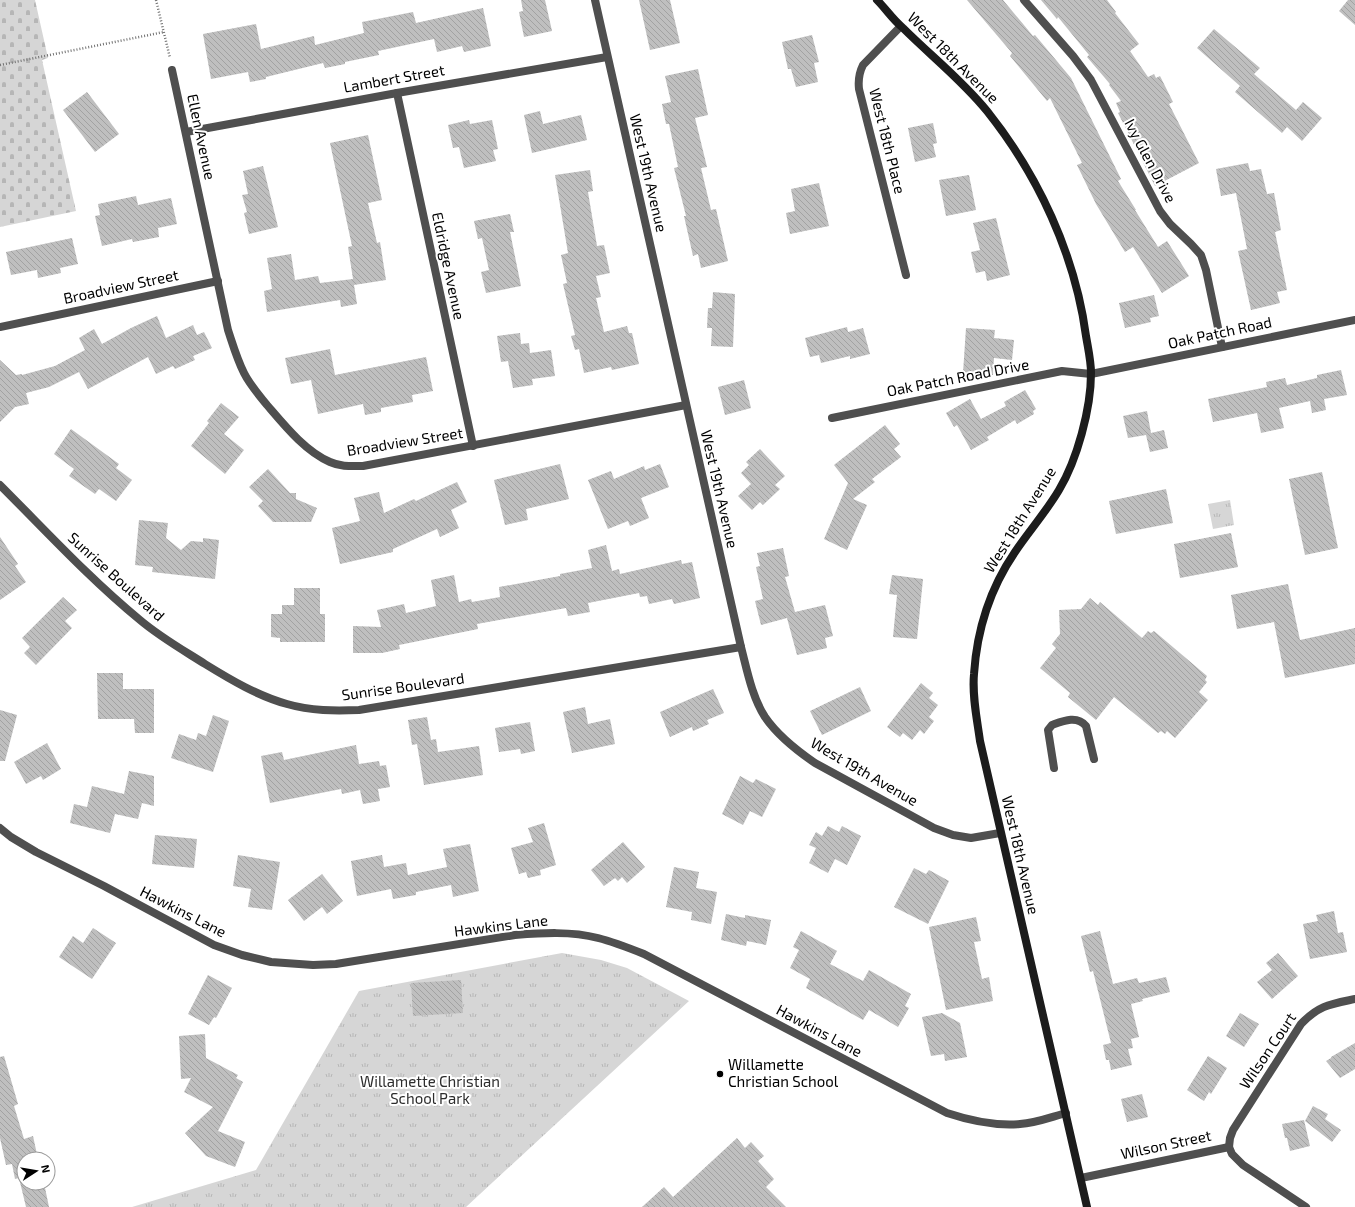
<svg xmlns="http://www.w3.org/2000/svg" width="1355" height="1207" font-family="'Exo 2',sans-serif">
<defs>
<pattern id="cemetery-stones" width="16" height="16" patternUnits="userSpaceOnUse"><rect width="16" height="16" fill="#d6d6d6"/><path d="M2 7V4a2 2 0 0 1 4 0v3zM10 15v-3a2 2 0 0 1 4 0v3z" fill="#b6b6b6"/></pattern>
<pattern id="park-tufts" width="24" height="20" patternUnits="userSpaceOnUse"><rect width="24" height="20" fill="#d6d6d6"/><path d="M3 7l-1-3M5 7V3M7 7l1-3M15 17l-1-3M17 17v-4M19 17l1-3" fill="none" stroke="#b6b6b6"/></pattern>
<pattern id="building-back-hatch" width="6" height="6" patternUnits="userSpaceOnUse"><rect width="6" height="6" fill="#bfbfbf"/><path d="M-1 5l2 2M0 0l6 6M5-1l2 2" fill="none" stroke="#a2a2a2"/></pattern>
</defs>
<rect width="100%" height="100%" fill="#fff"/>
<path fill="url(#cemetery-stones)" d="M0,0h35l13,58 -6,2 34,151 -76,16z"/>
<g fill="url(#park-tufts)">
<path d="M1230,500l4,25 -21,4 -5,-25z"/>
<path d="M562,953l39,7 26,8 62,33 -223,206h-334l124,-37 103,-179z"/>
</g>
<g fill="url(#building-back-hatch)">
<path d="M521,0h24l7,31 -28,6 -5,-25 4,-1z"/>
<path d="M639,0h31l10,43 -30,7z"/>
<path d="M967,0h36l30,36 2,-1 36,43 50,101 -3,2 18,29h-1l23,37 9,-6 22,35 -27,17 -29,-46 -8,5 -29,-48 -19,-39 5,-2 -32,-65 -3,3 -37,-45 2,-3z"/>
<path d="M1041,0h66l9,12 -1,1 24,31 -9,7 18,26 6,-3 2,4 4,-2 13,26 -4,2 30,59 -44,23 -37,-73 2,-1 -4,-9 5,-2 -12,-16 1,-1 -23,-27 2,-2 -31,-38 -1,2z"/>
<path d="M1348,0h7v25l-16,-14z"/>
<path d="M483,8l8,38 -27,6 -2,-6 -25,6 -3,-13 -56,12 1,4 -34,7v2l-20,4 -2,-5 -57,14v2l-16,3 -2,-10 -37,7 -8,-45 53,-10 5,25 53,-13 1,9 49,-12 -2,-11 51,-10 3,11z"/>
<path d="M1214,29l46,39 -6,6 42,36 7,-8 19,16 -20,23 -15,-14 -5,6 -47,-41 5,-6 -43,-38z"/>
<path d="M812,35l7,27 -5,1 4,19 -22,5 -5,-18h-3l-6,-27z"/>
<path d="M698,69l10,46 -13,3 12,49 -6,1 10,42 5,-1 12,52 -27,7 -3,-14 -5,2 -9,-40h2l-12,-48 4,-1 -9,-43h-3l-4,-20 9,-2 -6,-26z"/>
<path d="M87,92l32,42 -24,18 -32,-42z"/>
<path d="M540,111l3,13 38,-9 6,25 -55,13 -8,-38z"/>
<path d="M469,120l1,4 22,-4 6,29 -5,1 3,11 -32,7 -5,-21 -6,1 -5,-23z"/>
<path d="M933,123l4,20 -4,1 3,13 -21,5 -7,-34z"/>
<path d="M368,135l14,65 -14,3 9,40 3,-1 6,38 -32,5 3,19 -16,3 -1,-7 -73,12 -3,-21 8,-2 -5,-31 24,-4 4,26 23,-4 2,7 33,-4 -5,-32 4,-1 -22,-103z"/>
<path d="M1248,163l2,8 11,-2 6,25 7,-1 7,37 -6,2 12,58 -10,2 3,11 -29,7 -13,-59 9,-2 -11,-56 -15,3 -5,-27z"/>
<path d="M263,166l15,61 -29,7 -5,-21 3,-1 -5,-17 6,-1 -5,-23z"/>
<path d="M590,170l3,21 -5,1 9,54 7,-1 6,28 -14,3 5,21 -5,1 8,34 23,-6 2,7h3l7,31 -27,6 -1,-3 -27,6 -5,-24 -4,1 -4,-14 4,-1 -12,-51 4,-1 -6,-28 7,-2 -13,-78z"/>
<path d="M969,175l7,35 -30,6 -7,-36z"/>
<path d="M819,183l10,43 -39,8 -4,-21 9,-2 -4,-22z"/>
<path d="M136,196l2,9 33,-7 6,26 -19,4 1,9 -26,5 -1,-3 -30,7 -7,-30 5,-1 -2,-11z"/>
<path d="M510,214l4,18h-4l11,54 -35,7 -5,-21 8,-2 -7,-32 -4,1 -4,-18z"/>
<path d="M996,218l14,57 -23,6 -2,-10 -9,2 -5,-21 9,-2 -7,-27z"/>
<path d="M72,238l6,26 -18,4 1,5 -23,5 -1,-8 -26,5 -5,-23z"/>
<path d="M713,292l22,2 -2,53 -22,-1 1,-18h-5l1,-20h4z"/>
<path d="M1154,295l5,21 -9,2 1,4 -26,6 -6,-25z"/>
<path d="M157,316l9,22 27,-13 4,10 7,-3 8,16 -19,8 2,4 -20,9 -2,-3 -17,8 -8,-17 -60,32 -9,-17 -30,15 -23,6 3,11 -14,3 -15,15v-62l16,15 6,-1v1l33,-9 30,-16 -6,-12 15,-9 8,15 29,-16z"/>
<path d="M847,327l1,5 15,-4 7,26 -20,5v-3l-29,7 -2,-8 -9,2 -5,-19z"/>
<path d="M966,328l29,2 -1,8 20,2 -2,20 -18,-2 -1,17 -30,-2z"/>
<path d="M520,333l1,11 8,-1 1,10 21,-3 4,26 -23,3 1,6 -20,3 -5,-27 -7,1 -4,-26z"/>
<path d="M330,349l5,26 91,-18 7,34 -21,4 1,7 -32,6v4l-16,3 -2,-11 -45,10 -7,-34 -20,4 -6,-26z"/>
<path d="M1341,370l6,25 -23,4 2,11 -14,3 -2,-12 -31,7 5,20 -23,5 -4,-20 -44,9 -5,-23 59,-12 -1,-5 19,-4 2,7 30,-7v-3z"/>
<path d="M744,380l7,28 -26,7 -7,-28z"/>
<path d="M1025,390l11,19 -3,2 1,3 -17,10 -2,-4 -28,17 2,3 -18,10 -14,-25 -3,2 -8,-14 24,-14 11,20 25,-13 -2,-4z"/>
<path d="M221,403l18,14 -15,17 20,16 -19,24 -34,-28 18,-23 -2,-2z"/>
<path d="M1147,411l4,22 13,-3 4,18 -18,4 -4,-17 -18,3 -5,-22z"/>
<path d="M885,425l15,19 -6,5 7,8 -29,22 3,3 -22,17 14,6 -20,45 -23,-11 24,-56 -14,-18z"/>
<path d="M71,429l48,35 -3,4 16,12 -16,21 -17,-12 -4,5 -26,-18 5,-7 -20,-15z"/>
<path d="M760,449l25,27 -10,9 5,4 -17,16 -3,-3 -8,8 -14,-14 13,-12 -10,-11 8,-8 -3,-3z"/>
<path d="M560,464l9,35 -43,10 2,11 -23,5 -11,-45z"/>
<path d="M660,464l9,23 -28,11 8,20 -19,8 -2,-5 -20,8 -20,-49 23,-9 3,8 30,-13 1,4z"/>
<path d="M268,469l22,24h6v6l21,9 -6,14h-38l-15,-16 5,-5 -14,-14z"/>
<path d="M1322,472l16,76 -33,7 -16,-76z"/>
<path d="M457,482l10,20 -16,8 8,18 -19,9 -3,-8 -44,20v3l-53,12 -8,-36 28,-7 -6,-23 25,-6 5,21 30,-14 2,2z"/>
<path d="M1166,489l7,34 -57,11 -7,-33z"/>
<path d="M139,520l29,3 -2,15 15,12 10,-9 12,1v-4l16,2 -4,39 -63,-7 1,-5 -18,-2z"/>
<path d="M1231,533l7,34 -58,11 -6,-34z"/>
<path d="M0,537l18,27 -3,2 11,16 -26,18z"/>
<path d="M606,545l6,26 7,-2 1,5 61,-14 1,4 10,-2 8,36 -26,6 -2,-5 -23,5 -2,-8 -7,1 -1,-4 -51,10 2,9 -22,4 -2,-8 -89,16 1,5 -79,16 1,4 -18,4h-29v-27l28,1 -4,-17 27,-6 2,9 30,-7 -5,-26 23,-5 5,27 12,-3 1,3 28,-5 -1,-10 61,-11v-2l32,-6 -4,-18z"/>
<path d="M783,548l6,28 -4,1 10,35 30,-7 8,31 -8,2 2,10 -30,7 -10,-37 -26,7 -6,-24 8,-2 -7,-32 4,-1 -3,-13z"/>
<path d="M892,575l31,4 -6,60 -24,-2 4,-42 -8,-1z"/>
<path d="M1288,584l12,56 55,-12v36l-70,14 -11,-56 -37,7 -6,-34z"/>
<path d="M294,588h26v26h5v28h-45v-4l-9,-1v-23h11v-9h12z"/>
<path d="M63,597l14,13 -12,11 7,7 -36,37 -12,-12 6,-6 -8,-9z"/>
<path d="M1090,598l8,7 2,-3 42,36 6,-7 3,2 3,-2 53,45 -2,4 2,2 -8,10 9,8 -33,38 -8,-7 -2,3 -4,-3 -3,2 -44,-36 -18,23 -28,-23 2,-4 -30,-25 16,-20 -4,-4 8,-10 -1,-24 22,-1z"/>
<path d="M97,673h26v16h31v44h-19l-1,-14h-36z"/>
<path d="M921,683l12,10 -4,5 9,7 -9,12 5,4 -10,13 -4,-4 -8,10 -9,-7 -3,4 -13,-10z"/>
<path d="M860,687l11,24 -49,24 -12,-24z"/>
<path d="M713,689l11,24 -17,7 2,4 -16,7 -1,-4 -22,10 -10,-25z"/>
<path d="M585,707l3,17 22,-5 5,25 -43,9 -9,-41z"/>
<path d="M0,710l17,5 -12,46h-5z"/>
<path d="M213,715l16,6 -16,51 -42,-14 8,-24 17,6 2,-7 8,3z"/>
<path d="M427,717l4,23 5,-1 2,13 41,-6 4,29 -59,10 -7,-41 -5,1 -4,-25z"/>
<path d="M530,722l5,29 -14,3 -1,-5 -21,3 -4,-24z"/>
<path d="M47,743l14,26 -18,11 -2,-4 -15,8 -12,-22z"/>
<path d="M356,745l3,19 20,-3 1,5 6,-1 4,22 -12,2 2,12 -17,3 -3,-14 -18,4 -1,-5 -71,14 -9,-47 21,-4 2,8z"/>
<path d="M129,771l25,5v30l-12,-3 -4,16 -23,-5 -5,19 -40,-10 4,-19 13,3 5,-21 32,8z"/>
<path d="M740,776l13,7 3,-4 20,10 -14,28 -12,-6 -7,14 -21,-11z"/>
<path d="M544,823l12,42 -16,5 1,5 -13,3 -2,-6 -7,2 -8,-26 22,-6 -5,-14z"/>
<path d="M828,826l11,6 3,-6 19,10 -14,29 -12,-6 -7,14 -19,-10 7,-15 -7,-3 7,-13 6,4z"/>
<path d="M155,835l42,4 -3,29 -42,-4z"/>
<path d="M623,842l22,25 -18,16 -5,-6 -4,4 -3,-3 -11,8 -13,-16z"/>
<path d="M470,844l9,47 -26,6 -2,-12 -35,7v3l-23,4 -2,-10 -34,7 -6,-35 31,-6 2,12 22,-4 2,12 39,-8 -4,-18z"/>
<path d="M238,855l42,7 -8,48 -24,-3 3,-18 -18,-3z"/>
<path d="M674,867l25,5 -3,16 21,4 -6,32 -20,-4 1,-8 -26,-5z"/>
<path d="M914,868l12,6 3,-4 20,11 -21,43 -34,-17z"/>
<path d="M322,874l21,27 -16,13 -5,-7 -18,14 -16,-21z"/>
<path d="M1334,911l4,22 5,-1 4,20 -37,7 -7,-35 15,-3 -2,-6z"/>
<path d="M726,914l19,4v-3l26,5 -5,25 -19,-4 -1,5 -25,-6z"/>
<path d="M976,917l5,24 -7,1 8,37 7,-2 4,24 -47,9 -17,-83z"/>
<path d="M93,928l23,15 -24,36 -33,-22 14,-21 10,7z"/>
<path d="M801,931l36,20 -7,13 33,17 6,-11 42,24 -6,12 4,2 -11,19 -29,-17 -6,10 -57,-32 4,-9 -20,-11 9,-18 -6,-3z"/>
<path d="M1100,931l13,53 24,-6 2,5 27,-6 4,15 -28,7 1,2 -12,3 8,33 -8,2 2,9 -5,1 4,16 -21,5 -2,-10h-3l-3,-15 8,-2 -18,-72 -3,1 -9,-36z"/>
<path d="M1278,953l20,23 -26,23 -15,-17 15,-12 -6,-7z"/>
<path d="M208,975l24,13 -16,30 -2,-1 -5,8 -21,-11z"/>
<path d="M461,980l2,33 -50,3 -2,-33z"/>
<path d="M942,1013l18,10 7,34 -22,4 -1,-7 -13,2 -9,-39z"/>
<path d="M1240,1013l19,11 -15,23 -18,-11z"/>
<path d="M205,1034l1,24 32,17 -2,3 7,4 -25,49 27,11 -10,25 -29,-11 -21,-23 28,-26 -29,-15 7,-14 -10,1 -2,-43z"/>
<path d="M1355,1043v26l-15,9 -14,-17 5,-3v-1z"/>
<path d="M4,1056l14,48 -4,2 10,33 9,-3 5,23h-14v24h20l5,24h-23l-7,-29 -4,1 -3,-15 -6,1 -6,-27v-81z"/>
<path d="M1208,1056l19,12 -16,26 -2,-2 -5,9 -17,-11z"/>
<path d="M1142,1094l6,23 -21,5 -6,-23z"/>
<path d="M1313,1106l15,8 -3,5 16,11 -9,12 -27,-21z"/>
<path d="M1304,1120l6,26 -20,5 -3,-13h-2l-3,-14z"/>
<path d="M737,1138l8,10 6,-6 13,14 -6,5 16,18 -8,8 20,20h-144l22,-20 9,10z"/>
</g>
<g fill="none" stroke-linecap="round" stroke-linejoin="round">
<g stroke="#717171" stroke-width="2.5" stroke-dasharray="1 2" stroke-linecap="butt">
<path d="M156,0l14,58"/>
<path d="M0,65l164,-33"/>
</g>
<g stroke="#4f4f4f" stroke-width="8">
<path d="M832,418l230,-47 29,3"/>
<path d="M1054,768l-6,-38 4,-5c11,-4 25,-10 34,1l8,33"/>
</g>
<g stroke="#4f4f4f" stroke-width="8">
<path d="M595,0l146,647c6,23 11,50 24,70 13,19 31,33 50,46l119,65 19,7 18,3 29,-5"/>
<path d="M1024,0l49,56 18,24 69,131 10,13 21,20 10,11 5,15 16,77"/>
<path d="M900,27l-37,38c-4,8 -5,15 -4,24l47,186"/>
<path d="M172,70l56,260c5,15 9,29 16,43 6,12 15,22 23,32 18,21 38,46 63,57 11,5 22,4 33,4l323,-61"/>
<path d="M397,93l76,353"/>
<path d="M186,132l211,-39 210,-36"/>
<path d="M0,327l218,-46"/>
<path d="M0,485c46,46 90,94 140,135 20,17 43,30 65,44 26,16 53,32 82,40 24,7 48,7 72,6l382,-63"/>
<path d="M1229,1147l1,-9 3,-8 68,-106c18,-19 30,-20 54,-25"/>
<path d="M1081,1178l148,-31 3,7 11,11 63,42"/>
</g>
<g stroke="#4f4f4f" stroke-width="8">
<path d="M1091,374l264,-54"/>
<path d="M0,828l11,9 25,15 68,34 110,59 28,10 29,7 42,3 23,-1 179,-29c27,-2 56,-4 83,3 16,4 31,10 46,16l303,159c24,8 48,13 73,11 16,-1 31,-7 46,-11"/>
</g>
<path stroke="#1c1c1c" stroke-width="8" d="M877,0c9,9 16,20 26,28 28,28 59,52 84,83 51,64 88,143 99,225 2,12 5,25 5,37 0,36 -14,87 -32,117 -13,22 -30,41 -44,62 -26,38 -38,77 -41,122 -2,22 3,45 6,67l107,466"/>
</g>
<circle fill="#000" stroke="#fff" stroke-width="1.5" cx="720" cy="1074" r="4"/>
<g text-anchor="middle" stroke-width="4" stroke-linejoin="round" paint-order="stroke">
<g font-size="15" fill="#000" stroke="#fff">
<text transform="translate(953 58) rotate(45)" y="5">West 18th Avenue</text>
<text transform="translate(394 79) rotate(-10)" y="5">Lambert Street</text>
<text transform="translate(201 137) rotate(78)" y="5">Ellen Avenue</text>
<text transform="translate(887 141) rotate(76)" y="5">West 18th Place</text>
<text transform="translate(1150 161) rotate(62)" y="5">Ivy Glen Drive</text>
<text transform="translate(648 173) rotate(77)" y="5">West 19th Avenue</text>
<text transform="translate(448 266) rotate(78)" y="5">Eldridge Avenue</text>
<text transform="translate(121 287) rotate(-12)" y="5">Broadview Street</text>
<text transform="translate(1220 333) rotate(-12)" y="5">Oak Patch Road</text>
<text transform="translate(958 378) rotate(-11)" y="5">Oak Patch Road Drive</text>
<text transform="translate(405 442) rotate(-9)" y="5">Broadview Street</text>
<text transform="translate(719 489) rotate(77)" y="5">West 19th Avenue</text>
<text transform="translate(1020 520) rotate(-58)" y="5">West 18th Avenue</text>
<text transform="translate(116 577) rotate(42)" y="5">Sunrise Boulevard</text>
<text transform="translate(403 687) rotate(-8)" y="5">Sunrise Boulevard</text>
<text transform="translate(864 772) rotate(30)" y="5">West 19th Avenue</text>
<text transform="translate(1020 855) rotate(77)" y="5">West 18th Avenue</text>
<text transform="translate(183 912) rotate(27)" y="5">Hawkins Lane</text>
<text transform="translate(501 926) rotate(-7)" y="5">Hawkins Lane</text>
<text transform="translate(819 1031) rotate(28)" y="5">Hawkins Lane</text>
<text transform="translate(1268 1051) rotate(-56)" y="5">Wilson Court</text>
<text transform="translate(1166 1145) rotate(-12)" y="5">Wilson Street</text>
</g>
<g font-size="15" fill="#000" stroke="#fff" text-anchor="start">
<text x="728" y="1070">Willamette<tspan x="728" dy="17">Christian School</tspan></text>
</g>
<g font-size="15" fill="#2d2d2d" stroke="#fff">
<text x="430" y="1087">Willamette Christian<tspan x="430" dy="17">School Park</tspan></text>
</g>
</g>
<g transform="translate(36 1171) rotate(78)"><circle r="19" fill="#ffffff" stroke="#999999"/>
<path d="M0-3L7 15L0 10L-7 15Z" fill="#000000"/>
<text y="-6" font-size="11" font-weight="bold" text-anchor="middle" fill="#000000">N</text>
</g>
</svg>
